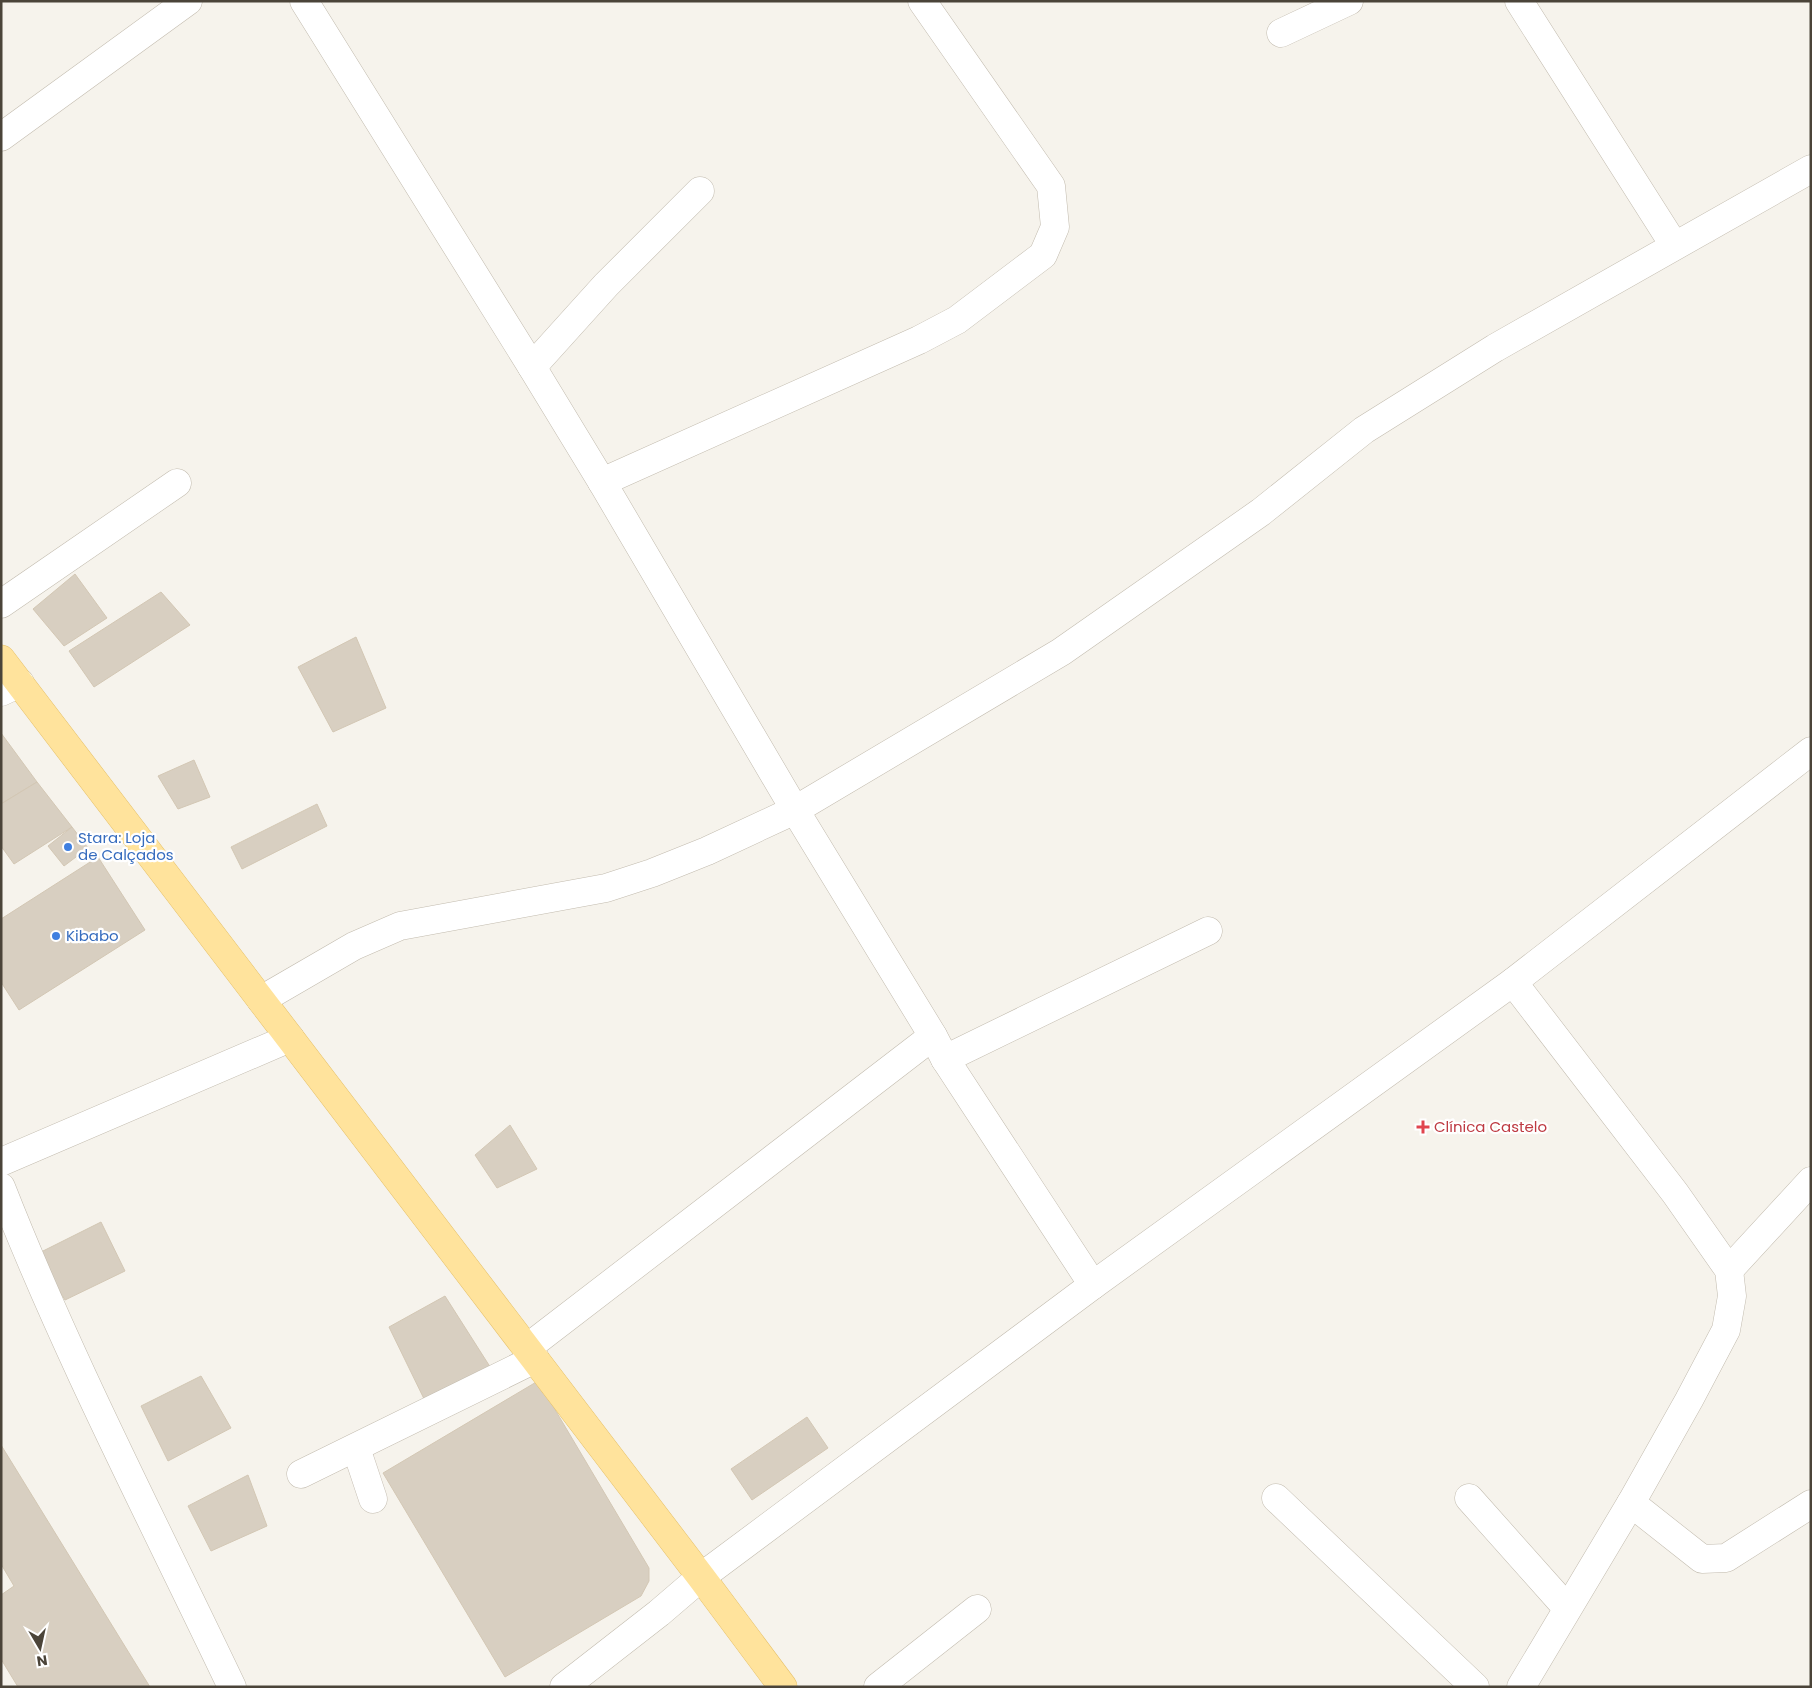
<svg xmlns="http://www.w3.org/2000/svg" width="1812" height="1688" font-family="Poppins,sans-serif">
<rect width="100%" height="100%" fill="#f6f3ec"/>
<g fill="#d8cfc1" stroke="#d3c7b4">
<path d="M75,574l32,44 -43,28 -31,-37z"/>
<path d="M161,592l29,33 -96,62 -25,-36z"/>
<path d="M356,637l30,71 -53,24 -35,-65z"/>
<path d="M1,733l36,49 -36,22z"/>
<path d="M194,760l16,37 -32,12 -20,-33z"/>
<path d="M37,782l35,45 -58,37 -13,-18v-42z"/>
<path d="M317,804l10,22 -85,43 -11,-22z"/>
<path d="M72,827l16,21 -24,18 -16,-20z"/>
<path d="M98,857l47,73 -126,80 -18,-28v-63z"/>
<path d="M510,1125l27,44 -40,19 -22,-33z"/>
<path d="M101,1222l24,49 -60,29 -28,-46z"/>
<path d="M445,1296l49,77 -66,34 -39,-80z"/>
<path d="M201,1376l30,52 -63,33 -27,-55z"/>
<path d="M538,1381l111,187v13l-8,15 -136,81 -122,-204z"/>
<path d="M807,1417l21,31 -76,52 -21,-31z"/>
<path d="M1,1445l149,242h-132l-17,-28v-64l13,-9 -13,-22z"/>
<path d="M248,1475l19,51 -56,25 -23,-45z"/>
</g>
<g fill="none" stroke-linecap="round" stroke-linejoin="round">
<defs>
<g id="minor">
<path d="M304,1l228,366 70,115 193,328 138,226 12,23 148,226"/>
<path d="M1519,1l155,244"/>
<path d="M1281,33l68,-32"/>
<path d="M1,137l187,-136"/>
<path d="M532,367l74,-82 94,-94"/>
<path d="M602,482l317,-142 38,-20 86,-65 12,-28 -4,-41 -129,-185"/>
<path d="M1,604l176,-121"/>
<path d="M1,692l19,-9"/>
<path d="M1513,982l162,211 54,77 3,26 -6,34 -37,70 -58,103 -110,184"/>
<path d="M261,1000l93,-54 46,-20 206,-38 46,-15 55,-22 88,-41 266,-158 200,-140 103,-82 131,-82 316,-179"/>
<path d="M945,1059l263,-128"/>
<path d="M1,1162l289,-124"/>
<path d="M1,1187c67,171 152,334 231,500"/>
<path d="M1729,1270l82,-89"/>
<path d="M527,1348l406,-312"/>
<path d="M356,1448l17,51"/>
<path d="M301,1474l234,-115"/>
<path d="M1276,1498l199,189"/>
<path d="M1469,1498l98,110"/>
<path d="M1631,1503l71,56 24,-1 85,-54"/>
<path d="M564,1687l95,-74 42,-36 392,-292 420,-303 298,-231"/>
<path d="M878,1687l99,-78"/>
</g>
<path id="major" d="M1,659l700,918 82,110"/>
</defs>
<use href="#minor" stroke="#c2bbae" stroke-width="29"/>
<use href="#major" stroke="#e6c16a" stroke-width="29"/>
<use href="#minor" stroke="#fff" stroke-width="28"/>
<use href="#major" stroke="#ffe39c" stroke-width="28"/>
</g>
<g fill="#3f7fe0" stroke="#fff" stroke-width="2">
<circle cx="68" cy="847" r="5"/>
<circle cx="56" cy="936" r="5"/>
</g>
<path fill="#e0444e" stroke="#fff" stroke-width="2" d="M1420.5 1119.5h5v5h5v5h-5v5h-5v-5h-5v-5h5z"/>
<g text-anchor="middle" stroke-width="4.5" stroke-linejoin="round" paint-order="stroke">
<g font-size="15" fill="#366cbe" stroke="#fff" text-anchor="start">
<text x="78" y="843">Stara: Loja<tspan x="78" dy="17">de Calçados</tspan></text>
<text x="66" y="941">Kibabo</text>
</g>
<g font-size="15" fill="#be3a42" stroke="#fff" text-anchor="start">
<text x="1434" y="1132">Clínica Castelo</text>
</g>
</g>
<rect width="1812" height="1688" fill="none" stroke="#4b4439" stroke-width="5"/>
<g transform="translate(40 1648) rotate(171)" stroke="#ffffff" stroke-width="4" paint-order="stroke">
<path d="M0-4L9 19L0 12L-9 19Z" fill="#4b4439"/>
<text y="-8" font-size="14" font-weight="bold" text-anchor="middle" fill="#4b4439">N</text>
</g>
</svg>
